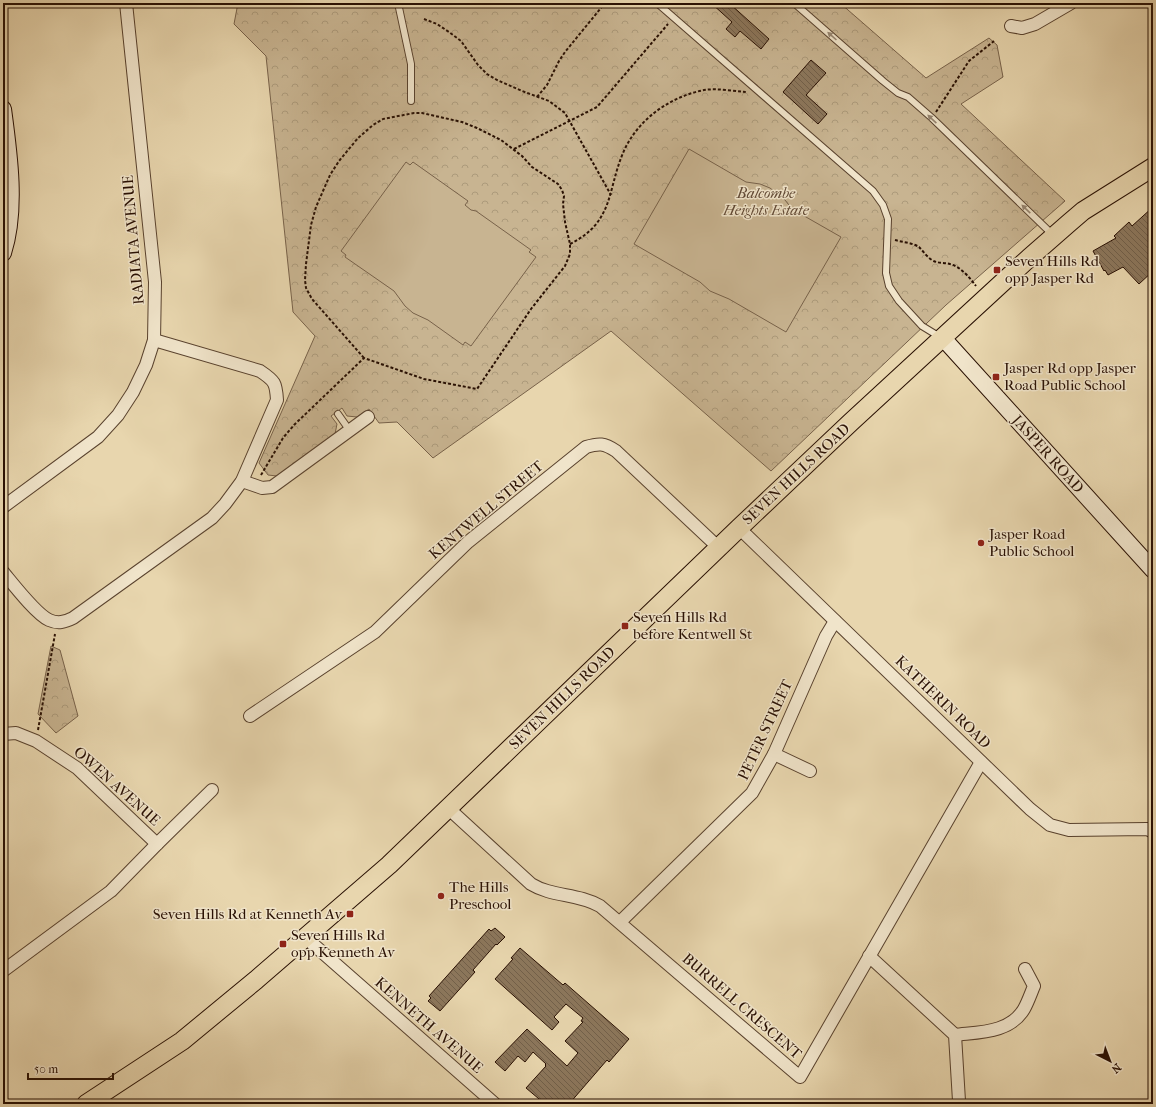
<svg xmlns="http://www.w3.org/2000/svg" width="1156" height="1107" font-family="'IM FELL French Canon',serif">
<defs>
<pattern id="park-crowns" width="20" height="18" patternUnits="userSpaceOnUse"><rect width="20" height="18" fill="#c8b491"/><path d="M2 6a3 3 0 1 1 6 0M12 15a3 3 0 1 1 6 0" fill="none" stroke="#ac9a7b"/></pattern>
<pattern id="building-back-hatch" width="6" height="6" patternUnits="userSpaceOnUse"><rect width="6" height="6" fill="#8c775c"/><path d="M-1 5l2 2M0 0l6 6M5-1l2 2" fill="none" stroke="#72604a"/></pattern>
</defs>
<rect width="100%" height="100%" fill="#e8d6ae"/>
<filter id="stains"><feTurbulence type="fractalNoise" baseFrequency=".005" numOctaves="4"/><feColorMatrix values="0 0 0 0 .2 0 0 0 0 .09 0 0 0 0 .02 0 0 0 .5 -.17"/></filter>
<radialGradient id="worn" r=".72"><stop offset=".6" stop-color="#630" stop-opacity="0"/><stop offset="1" stop-color="#630" stop-opacity=".3"/></radialGradient>
<g fill="url(#park-crowns)" stroke="#78624a">
<path d="M238,3h602l86,75 63,-40 8,7 6,32 -42,27 104,97 -119,104 -175,166 -160,-140 -178,127 -36,-36 -18,1 -10,-14 -12,8 -10,-1 -5,-8 -11,8 6,8 -2,10 -58,42 -9,-1 -9,-12 56,-127 -22,-24 -27,-256 -32,-32z"/>
<path d="M51,646l9,4 18,66 -22,17 -18,-19z"/>
</g>
<g fill="#c8b491" stroke="#78624a">
<path d="M689,149l57,33 14,2 10,4 15,12 7,9 49,28 -55,95 -57,-33 -19,-8 -10,-9 -66,-38z"/>
<path d="M406,162l4,3 3,-3 55,39 -3,4 6,5 5,1 55,39 -2,2 7,5 -65,89 -6,-4 -2,3 -35,-25 -15,-7 -8,-7 -11,-15 -49,-34 1,-2 -5,-4z"/>
</g>
<g fill="url(#building-back-hatch)" stroke="#291003">
<path d="M711,3h18l40,36 -8,10 -21,-18 -5,6 -9,-8 6,-7z"/>
<path d="M811,60l15,13 -20,22 21,19 -9,10 -35,-32z"/>
<path d="M1153,207v64l-14,13 -16,-17 -15,8 -3,-5 -1,1 -11,-20 23,-13 -2,-2 15,-14 3,4z"/>
<path d="M495,928l10,9 -8,8 -1,-1 -23,26 2,2 -35,39 -12,-10 3,-3 -2,-2 60,-67 2,2z"/>
<path d="M520,948l43,37 2,-2 64,56 -20,23 -2,-2 -38,44h-24l-19,-16 20,-22 -1,-1 1,-1 -13,-12 -8,10 -7,-6 -13,15 -10,-9 32,-33 40,37 11,-13 -13,-12 18,-19 -2,-1 2,-3 -17,-14 -12,13 5,5 -7,8 -57,-51 18,-20 -2,-1z"/>
</g>
<g fill="none" stroke-linecap="round" stroke-linejoin="round">
<defs>
<g id="lane">
<path d="M398,3l13,61v37"/>
<path d="M657,3l216,188 10,14 5,14 -2,54 3,13 10,15 23,25 18,11"/>
<path d="M794,3l89,78 15,12 10,4 24,21 121,117"/>
<path d="M338,414l12,17"/>
</g>
<g id="street">
<path d="M1011,26l11,2 13,-4 36,-21"/>
<path d="M242,481l20,7 10,-1 96,-70"/>
<path d="M3,507l95,-70 20,-22 15,-23 13,-27 8,-25 1,-58 -29,-279"/>
<path d="M739,528l291,281 20,16 19,5 78,-1 6,3"/>
<path d="M3,572c10,12 33,42 46,48 9,4 16,2 24,-2l139,-100 13,-14 17,-23 35,-81c-1,-17 -2,-19 -17,-29l-106,-31"/>
<path d="M250,716l125,-84 93,-90 118,-95c13,-4 18,-4 30,4l103,97"/>
<path d="M3,734l13,-1 20,8 41,27 80,76"/>
<path d="M774,754l36,17"/>
<path d="M448,808l83,76c21,13 47,9 69,22l200,171 181,-315"/>
<path d="M620,922l132,-129 22,-39 52,-118 9,-15"/>
<path d="M306,938l189,166"/>
<path d="M869,956l86,79 4,66 -1,3"/>
<path d="M3,971l108,-80 46,-47 55,-54"/>
<path d="M955,1035c24,-3 55,-2 69,-26 4,-7 7,-16 10,-23l-9,-17"/>
</g>
<g id="secondary">
<path d="M3,109c6,44 14,101 0,144"/>
<path d="M943,338l210,232"/>
</g>
<path id="primary" d="M86,1104l96,-63 74,-61 133,-115 350,-337 112,-106 178,-164 40,-35 14,-12 70,-44"/>
</defs>
<use href="#lane" stroke="#59422e" stroke-width="8"/>
<use href="#street" stroke="#59422e" stroke-width="14"/>
<use href="#secondary" stroke="#291003" stroke-width="18"/>
<use href="#primary" stroke="#291003" stroke-width="20"/>
<g stroke="#291003" stroke-width="2" stroke-dasharray="3 2" stroke-linecap="butt">
<path d="M424,19l13,5 12,8 12,9 17,24 9,9 10,6 25,11 27,10 16,12 46,82"/>
<path d="M537,97l10,-12 12,-24 6,-9 40,-49"/>
<path d="M936,112l33,-51 25,-20"/>
<path d="M514,149l83,-42 71,-83"/>
<path d="M895,240c7,2 18,3 24,7 4,4 8,10 13,13 6,4 12,2 18,4 11,3 19,13 26,22"/>
<path d="M570,244c44,-22 37,-53 53,-91 14,-33 46,-56 81,-63 13,-2 29,1 42,2"/>
<path d="M261,475l22,-37 11,-13 70,-67 60,21 53,10 54,-80 34,-43 5,-12v-10l-5,-22 -2,-18 1,-8 -2,-6 -4,-6 -26,-17 -10,-11 -21,-16 -24,-12 -15,-6 -40,-9h-8l-31,6 -10,6 -15,13 -19,23 -9,14 -14,32 -5,18 -5,39 -1,16 1,8 6,11 52,59"/>
<path d="M38,730l17,-96"/>
</g>
<use href="#lane" stroke="#f0e4ca" stroke-width="6"/>
<use href="#street" stroke="#f0e4ca" stroke-width="12"/>
<use href="#secondary" stroke="#f0e4ca" stroke-width="16"/>
<use href="#primary" stroke="#e8d6ae" stroke-width="18"/>
</g>
<defs><path id="oneway-solid" d="M-6-.8H1V-3.2L6.5 0L1 3.2V.8H-6Z"/></defs>
<g fill="#968570">
<use href="#oneway-solid" transform="translate(832 36) rotate(-138)"/>
<use href="#oneway-solid" transform="translate(932 119) rotate(-137)"/>
<use href="#oneway-solid" transform="translate(1026 209) rotate(-136)"/>
</g>
<g fill="#8f2418" stroke="#f0e4ca" stroke-width="1.5">
<rect x="993" y="266" width="8" height="8" rx="2"/>
<rect x="992" y="373" width="8" height="8" rx="2"/>
<circle cx="981" cy="543" r="4"/>
<rect x="621" y="622" width="8" height="8" rx="2"/>
<circle cx="441" cy="896" r="4"/>
<rect x="346" y="910" width="8" height="8" rx="2"/>
<rect x="279" y="940" width="8" height="8" rx="2"/>
</g>
<g text-anchor="middle" stroke-width="3" stroke-linejoin="round" paint-order="stroke">
<g font-size="15" font-style="italic" fill="#614935" stroke="#f0e4ca">
<text x="766" y="198">Balcombe<tspan x="766" dy="17">Heights Estate</tspan></text>
</g>
<g font-size="15" fill="#291003" stroke="#f0e4ca">
<text transform="translate(133 240) rotate(-95)" y="5">RADIATA AVENUE</text>
<text transform="translate(1048 454) rotate(48)" y="5">JASPER ROAD</text>
<text transform="translate(796 474) rotate(-43)" y="5">SEVEN HILLS ROAD</text>
<text transform="translate(486 510) rotate(-40)" y="5">KENTWELL STREET</text>
<text transform="translate(562 698) rotate(-44)" y="5">SEVEN HILLS ROAD</text>
<text transform="translate(943 702) rotate(44)" y="5">KATHERIN ROAD</text>
<text transform="translate(765 730) rotate(-65)" y="5">PETER STREET</text>
<text transform="translate(117 786) rotate(42)" y="5">OWEN AVENUE</text>
<text transform="translate(742 1006) rotate(41)" y="5">BURRELL CRESCENT</text>
<text transform="translate(429 1025) rotate(41)" y="5">KENNETH AVENUE</text>
</g>
<g font-size="15" fill="#291003" stroke="#f0e4ca" text-anchor="start">
<text x="1005" y="266">Seven Hills Rd<tspan x="1005" dy="17">opp Jasper Rd</tspan></text>
<text x="1004" y="373">Jasper Rd opp Jasper<tspan x="1004" dy="17">Road Public School</tspan></text>
<text x="989" y="539">Jasper Road<tspan x="989" dy="17">Public School</tspan></text>
<text x="633" y="622">Seven Hills Rd<tspan x="633" dy="17">before Kentwell St</tspan></text>
<text x="449" y="892">The Hills<tspan x="449" dy="17">Preschool</tspan></text>
<text x="342" y="919" text-anchor="end">Seven Hills Rd at Kenneth Av</text>
<text x="291" y="940">Seven Hills Rd<tspan x="291" dy="17">opp Kenneth Av</tspan></text>
</g>
</g>
<rect width="1156" height="1107" fill="none" stroke="#e8d6ae" stroke-width="16"/>
<rect x="4" y="4" width="1148" height="1099" fill="none" stroke="#291003" stroke-width="2"/>
<rect x="8" y="8" width="1140" height="1091" fill="none" stroke="#291003"/>
<g transform="translate(1110 1061) rotate(138)" stroke="#f0e4ca" stroke-width="3" paint-order="stroke">
<path d="M0-3L7 15L0 10L-7 15Z" fill="#291003"/>
<text y="-6" font-size="11" font-weight="bold" text-anchor="middle" fill="#291003">N</text>
</g>
<path d="M28 1073v6h85v-6" fill="none" stroke="#291003" stroke-width="2"/>
<text x="34" y="1073" font-size="12" fill="#291003" stroke="#f0e4ca" stroke-width="3" paint-order="stroke">50 m</text>
<rect width="100%" height="100%" filter="url(#stains)"/>
<rect width="100%" height="100%" fill="url(#worn)"/>
</svg>
